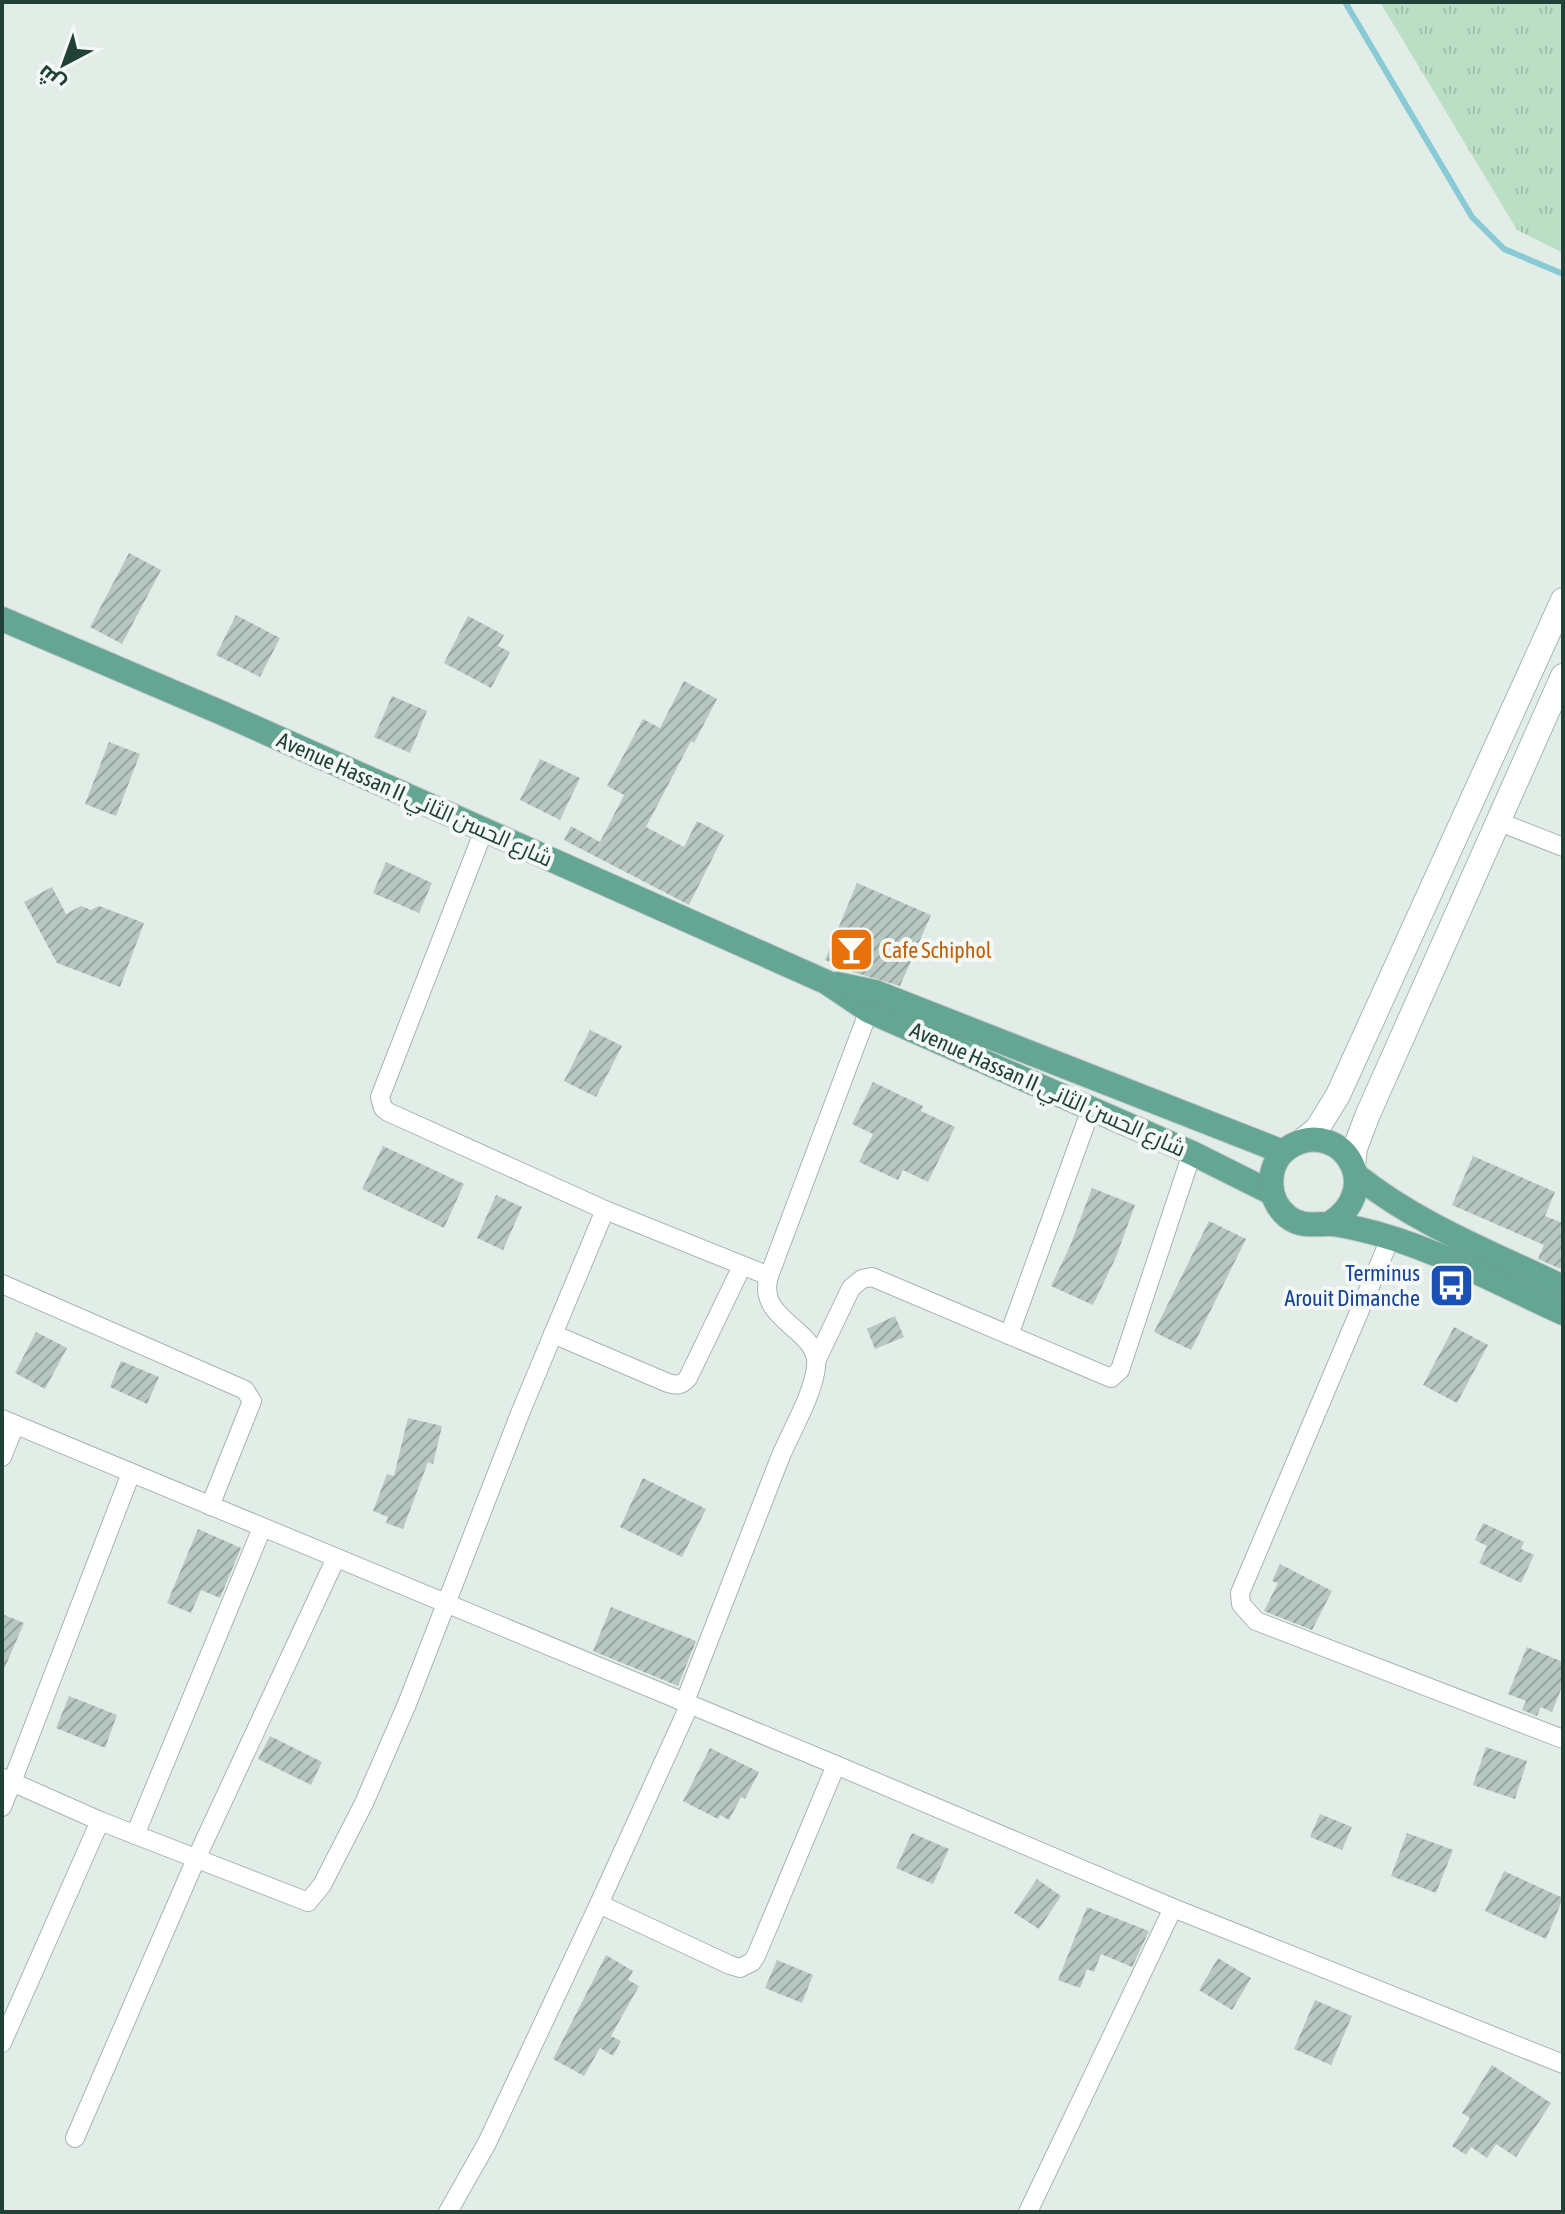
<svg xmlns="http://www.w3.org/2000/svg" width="1565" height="2214" font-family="'Asap Condensed',Cairo,sans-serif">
<defs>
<pattern id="grass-tufts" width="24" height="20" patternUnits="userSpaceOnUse" patternTransform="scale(2)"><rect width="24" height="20" fill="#bbdfc4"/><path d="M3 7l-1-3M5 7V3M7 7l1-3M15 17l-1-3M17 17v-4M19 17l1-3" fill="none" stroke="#a0c0a9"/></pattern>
<pattern id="building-hatch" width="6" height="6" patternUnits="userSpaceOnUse" patternTransform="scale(2)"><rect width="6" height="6" fill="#b8c8c1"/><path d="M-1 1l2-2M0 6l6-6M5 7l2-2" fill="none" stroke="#95a49e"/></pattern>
</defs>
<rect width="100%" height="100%" fill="#e3ede8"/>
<path fill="url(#grass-tufts)" d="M1380,2h183v251l-46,-23z"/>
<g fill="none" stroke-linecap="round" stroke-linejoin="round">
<path stroke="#88cad5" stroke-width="6" d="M1345,2l127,215 32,32 59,25"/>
</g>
<g fill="url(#building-hatch)">
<path d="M129,553l32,17 -39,74 -32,-17z"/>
<path d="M236,615l44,23 -20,39 -44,-22z"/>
<path d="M468,616l36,19 -6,11 12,6 -19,36 -47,-25z"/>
<path d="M684,681l33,18 -23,44 -3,-2 -45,86 38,20 13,-26 27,14 -35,70 -125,-65 7,-14 29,16 24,-47 -17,-9 36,-67 17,9z"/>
<path d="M392,696l35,15 -17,42 -36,-16z"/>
<path d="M109,742l31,12 -24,62 -31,-12z"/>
<path d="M540,759l40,19 -20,42 -40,-20z"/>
<path d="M386,862l46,21 -13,30 -46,-20z"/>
<path d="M857,883l74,32 -31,71 -47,-14 -28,-12z"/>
<path d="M52,887l14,27 15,-8 10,4 8,-4 45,17 -24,64 -63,-24 -33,-61z"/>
<path d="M590,1030l32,16 -26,51 -32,-16z"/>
<path d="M873,1082l50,24 -2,5 34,16 -27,55 -25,-12 -5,10 -39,-18 14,-28 -21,-10z"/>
<path d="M383,1146l81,38 -20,44 -82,-39z"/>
<path d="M1473,1156l82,36 -10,24 18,7v47l-25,-11 6,-14 -92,-40z"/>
<path d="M1092,1188l43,17 -19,52 -23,48 -42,-19 19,-40z"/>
<path d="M496,1195l26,12 -19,43 -26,-12z"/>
<path d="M1209,1221l37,18 -55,111 -37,-18z"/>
<path d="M895,1316l9,21 -29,12 -8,-20z"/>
<path d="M1454,1327l34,18 -31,58 -34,-18z"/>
<path d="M36,1332l31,16 -22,41 -30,-16z"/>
<path d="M121,1361l38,16 -12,27 -37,-17z"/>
<path d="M408,1418l34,8 -9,38 -5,-2 -25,67 -17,-6 2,-6 -15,-6 14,-37 7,2z"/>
<path d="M643,1478l63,31 -24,48 -62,-30z"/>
<path d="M1483,1523l41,19 -3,7 13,6 -13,28 -42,-20 8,-17 -12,-6z"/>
<path d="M198,1529l43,19 -21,50 -19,-8 -10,23 -24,-10z"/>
<path d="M1280,1564l52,27 -20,39 -48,-19 14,-28 -6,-2z"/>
<path d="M611,1607l85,34 -18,45 -85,-35z"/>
<path d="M2,1614l22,9 -22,51z"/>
<path d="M1527,1647l36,15v22l-11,28 -11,-5 -4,9 -15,-6 4,-9 -18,-7z"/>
<path d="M69,1696l48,19 -12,33 -49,-20z"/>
<path d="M270,1736l52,26 -11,23 -53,-26z"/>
<path d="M1486,1747l41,14 -12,38 -42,-14z"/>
<path d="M710,1748l49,24 -14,27 -4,-2 -12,23 -9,-5 -2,4 -35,-18z"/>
<path d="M1320,1814l32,13 -10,23 -32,-13z"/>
<path d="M912,1833l37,16 -16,35 -37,-16z"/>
<path d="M1407,1833l46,17 -17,43 -45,-17z"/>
<path d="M1504,1871l59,27 -17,41 -61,-28z"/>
<path d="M1037,1879l24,17 -22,33 -25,-16z"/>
<path d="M1087,1907l62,24 -17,36 -31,-13 -7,18 -7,-3 -7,19 -22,-8z"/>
<path d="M606,1955l27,16 -5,9 11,6 -28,50 10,5 -8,15 -13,-8 -16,28 -31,-17z"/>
<path d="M1218,1958l33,20 -19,32 -33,-20z"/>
<path d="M777,1960l36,15 -11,28 -37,-15z"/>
<path d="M1315,2000l37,16 -21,49 -37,-16z"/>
<path d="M1492,2065l59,38 -35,54 -20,-13 -9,14 -16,-11 -5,8 -14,-9 18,-28 -8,-5z"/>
</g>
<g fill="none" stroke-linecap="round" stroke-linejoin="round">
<defs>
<g id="street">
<path d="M1497,821l66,26"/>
<path d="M484,830l-104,267 3,11 5,4 217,98"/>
<path d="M1390,1239l-150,354 1,11 15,17 307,118"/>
<path d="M2,1284l243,106 7,11 -42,105"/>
<path d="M553,1334l115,49c9,3 14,2 20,-5l54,-112"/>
<path d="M1009,1335l82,-226"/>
<path d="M817,1359l34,-71 11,-9 10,-2 239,101 9,-8 72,-217"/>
<path d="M2,1419l834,346 337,143 390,156"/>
<path d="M2,1457l13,-32"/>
<path d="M684,1704c32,-82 64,-164 96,-246 11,-27 33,-63 36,-91 5,-38 -61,-46 -47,-91"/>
<path d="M689,1706l-90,198 131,61 10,3 12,-6 4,-6 80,-191"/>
<path d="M3,1778l9,4 119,-309"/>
<path d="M2,1807l10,-25 88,39 208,81 14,-17 42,-82 43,-99 114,-293 84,-201 164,66 103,-274"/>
<path d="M135,1835l127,-307"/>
<path d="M2,2043l98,-222"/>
<path d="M75,2138l121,-279 140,-301"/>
<path d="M448,2212l39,-69 112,-239"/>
<path d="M1028,2212l145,-304"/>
</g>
<g id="secondary">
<path d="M1302,1141l15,-12 21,-34 225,-495"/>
<path d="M1353,1165l2,-17 13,-34 195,-438"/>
</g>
<g id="primary">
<path d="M2,619l220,94 604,269 43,29 323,142 80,40"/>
<path d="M837,984l38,8 408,160"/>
<path d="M1356,1175c61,49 136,78 207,112"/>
<path d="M1329,1224c57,-35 13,-104 -36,-79 -27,14 -29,53 -5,72 13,10 26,7 41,7 9,0 21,3 30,5 71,16 138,54 204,84"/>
</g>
</defs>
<use href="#street" stroke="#a5b6af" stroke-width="20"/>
<use href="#secondary" stroke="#a0bab0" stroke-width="26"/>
<use href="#primary" stroke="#c1cac7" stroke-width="26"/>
<use href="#street" stroke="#fff" stroke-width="18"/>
<use href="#secondary" stroke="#fff" stroke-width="24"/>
<use href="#primary" stroke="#65a593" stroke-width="24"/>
</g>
<defs>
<symbol id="bar-square" viewBox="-11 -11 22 22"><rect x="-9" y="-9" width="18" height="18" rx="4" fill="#e8710a" stroke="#f4f9f6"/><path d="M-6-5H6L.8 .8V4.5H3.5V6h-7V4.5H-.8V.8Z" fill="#fff"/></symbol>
<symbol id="bus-square" viewBox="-11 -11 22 22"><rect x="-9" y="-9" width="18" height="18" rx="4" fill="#1a4fb4" stroke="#f4f9f6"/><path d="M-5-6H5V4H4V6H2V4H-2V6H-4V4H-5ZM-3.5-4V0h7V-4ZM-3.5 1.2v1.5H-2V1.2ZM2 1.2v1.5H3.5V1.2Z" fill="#fff"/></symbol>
</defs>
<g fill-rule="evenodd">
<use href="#bar-square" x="826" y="924" width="51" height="51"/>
<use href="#bus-square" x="1426" y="1260" width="51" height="51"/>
</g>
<g text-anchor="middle" stroke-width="8" stroke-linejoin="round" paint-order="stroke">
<g font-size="22" fill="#214037" stroke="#f4f9f6">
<text transform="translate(415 799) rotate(24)" y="8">Avenue Hassan II شارع الحسن الثاني</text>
<text transform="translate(1048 1089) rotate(24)" y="8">Avenue Hassan II شارع الحسن الثاني</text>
</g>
<g font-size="22" fill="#c56008" stroke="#f4f9f6" text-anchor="start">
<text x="882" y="958">Cafe Schiphol</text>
</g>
<g font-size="22" fill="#164399" stroke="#f4f9f6" text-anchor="end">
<text x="1420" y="1281">Terminus<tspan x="1420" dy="25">Arouit Dimanche</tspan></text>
</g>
</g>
<rect width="1565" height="2214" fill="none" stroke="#214037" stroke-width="8"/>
<g transform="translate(64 64) rotate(221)" stroke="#f4f9f6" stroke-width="6" paint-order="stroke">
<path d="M0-6L14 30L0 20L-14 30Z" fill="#214037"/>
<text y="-12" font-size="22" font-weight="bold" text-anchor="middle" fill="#214037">ش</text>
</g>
</svg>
